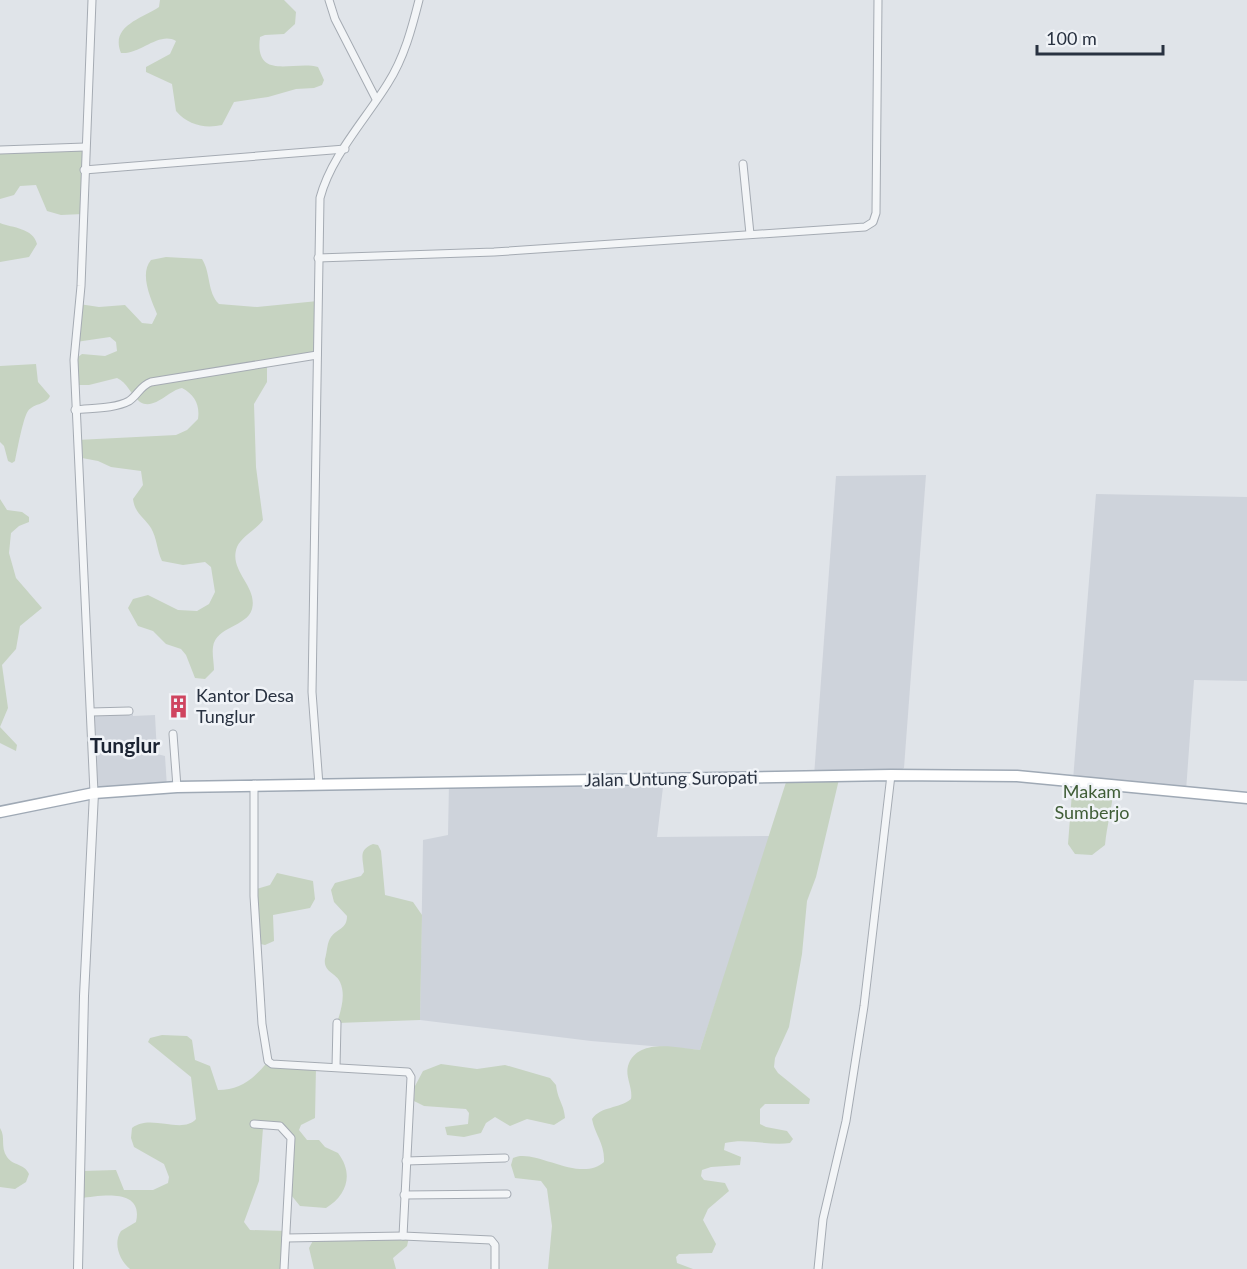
<svg xmlns="http://www.w3.org/2000/svg" width="1247" height="1269" font-family="Lato,sans-serif">
<rect width="100%" height="100%" fill="#e0e4e9"/>
<g fill="#ced3db">
<path d="M926,475l-22,293 -13,7 -77,1 22,-300z"/>
<path d="M1096,494l151,3v184l-53,-1 -8,111 -113,-11z"/>
<path d="M133,711v5l22,-1 2,39 8,2 2,31 -73,6 -3,-81z"/>
<path d="M664,779l-7,58 114,-1 -71,214 -109,-9 -171,-21 3,-180 25,-5 1,-52z"/>
</g>
<g fill="#c6d3c1">
<path d="M160,0h124l12,12 -1,12 -11,10 -19,1 -5,2c-6,45 34,23 58,30l6,13 -2,5 -8,3 -18,1 -28,8 -34,5 -12,23c-17,4 -34,0 -46,-14l-4,-27 -26,-12v-5l24,-13 6,-13c-17,-10 -36,14 -55,12 -11,-27 20,-34 38,-46z"/>
<path d="M85,147l-2,67 -22,1 -14,-4 -11,-26 -16,1 -6,9 -14,4v-49z"/>
<path d="M0,223c13,5 33,5 37,21l-8,13 -29,5z"/>
<path d="M166,257l36,2c9,14 5,33 17,45l38,3 61,-6 -1,54 -50,8v19l-13,22 2,63 7,53c-7,10 -21,16 -26,27 -9,24 21,39 15,62 -5,18 -36,17 -39,38 -1,7 1,16 1,23l-9,9 -10,-1 -9,-23 -5,-6 -15,-5 -13,-13 -15,-5 -10,-18 5,-9 15,-4 30,15 19,1 12,-7 6,-12 -4,-25 -6,-5 -22,3 -21,-4c-5,-10 -5,-23 -11,-33 -7,-11 -16,-14 -18,-29l10,-14 -2,-14 -30,-4 -13,-6 -16,-3 -5,-18 99,-5 11,-5 11,-11c2,-14 -3,-24 -16,-31 -13,2 -28,23 -42,14 -9,-7 -13,-20 -23,-24l-28,7h-15v-25l8,-6 23,2 12,-5 -1,-9 -6,-5 -34,5 3,-38 20,3 26,-2 17,18 10,1 5,-10c-6,-15 -18,-40 -6,-54z"/>
<path d="M36,364l2,18 12,14c-4,9 -16,7 -22,15 -5,7 -11,40 -13,50l-3,2 -4,-2 -4,-15 -4,-4v-76z"/>
<path d="M0,499l7,11 15,2 7,5v5l-10,4 -8,7 -2,20 7,25 26,30 -22,18 -4,23 -14,16 6,43 -8,19 17,18 -1,6 -16,-8z"/>
<path d="M840,775l-24,102 -9,24 -5,53 -13,73 -14,31 -1,9 4,6 32,26 -1,5h-44l-5,5v15l6,3 21,4 6,8 -3,4c-21,3 -43,-5 -65,0l-1,7 17,7 -1,8 -29,2 -9,3 -1,6 3,4 21,3 4,8 -21,18 -5,11 13,24 -4,9 -33,1 -3,3 1,6 16,6h-145l4,-43 -5,-37 -6,-8 -26,-3 -4,-13 2,-7c21,-11 67,26 91,4 1,-18 -9,-27 -12,-43 9,-13 27,-10 39,-20 2,-11 -6,-22 -3,-33 9,-29 50,-18 72,-16l88,-274z"/>
<path d="M1073,780l41,3c-1,22 -7,41 -9,62l-13,10 -17,-1 -7,-10z"/>
<path d="M373,844l5,1 3,6 4,44 28,7 9,13 -2,105 -83,3c4,-13 9,-28 3,-41 -4,-9 -17,-10 -15,-23 2,-6 2,-17 6,-22 7,-9 16,-8 16,-21l-13,-14 -3,-12 4,-7 26,-7 3,-4c-1,-14 -6,-22 9,-28z"/>
<path d="M277,873l36,8 2,18 -5,9 -37,7 1,26 -9,4 -9,-2 -3,-53 17,-5z"/>
<path d="M162,1035l25,1 5,4 3,20 15,6 8,24c22,0 37,-12 50,-29l48,5 -1,52 -14,7 -2,5 8,10h12l6,7 13,6c16,21 9,42 -12,55l-26,-2 -9,-11v-57l-11,-12 -17,2 -4,53 -15,41 6,8 37,1 -3,38h-154c-11,-9 -17,-26 -9,-38l15,-9c8,-35 -36,-26 -55,-24l1,-27 34,-1 8,20h29l15,-7 1,-6 -5,-13 -30,-17 -3,-9 1,-10c18,-15 50,7 64,-9l-5,-42 -43,-35 2,-4z"/>
<path d="M441,1064l36,5 28,-4 45,13 6,7c2,16 8,19 9,33l-11,7 -27,-6 -17,7 -15,-9 -9,6 -5,10 -17,4 -17,-2 -2,-8 23,-3 1,-11 -3,-4 -42,-3 -10,-5 1,-15 8,-15z"/>
<path d="M0,1128c6,9 0,19 7,29 6,9 17,6 22,17l-3,8 -11,7 -15,-2z"/>
<path d="M315,1237h94l-2,9 -14,12 3,11h-82l-5,-21z"/>
</g>
<g fill="none" stroke-linecap="round" stroke-linejoin="round">
<defs>
<g id="minor">
<path d="M92,0l-11,286 -7,74 20,433"/>
<path d="M329,0l6,19 41,80"/>
<path d="M0,150l85,-3"/>
<path d="M743,164l7,70"/>
<path d="M84,170l261,-21"/>
<path d="M318,258l176,-6 371,-25 8,-5 3,-9 2,-213"/>
<path d="M75,410c16,-2 39,-1 54,-9 9,-6 11,-15 22,-19l166,-27"/>
<path d="M91,712l38,-1"/>
<path d="M173,734l4,53"/>
<path d="M254,784v112l8,128 6,37 4,3 136,8 3,5 -8,159 88,4 4,5v24"/>
<path d="M319,785l-7,-93 8,-494c11,-42 46,-79 68,-115 16,-25 24,-55 31,-83"/>
<path d="M336,1067l1,-44"/>
<path d="M254,1124l26,2 11,12 -7,131"/>
<path d="M406,1161l99,-3"/>
<path d="M404,1195l103,-1"/>
<path d="M286,1238l117,-2"/>
<path d="M818,1269l5,-50 23,-98 18,-115 27,-231"/>
</g>
<path id="tertiary" d="M78,1269l6,-273 10,-203"/>
<path id="primary" d="M0,812l94,-19 83,-6 714,-12 126,1 230,22"/>
</defs>
<use href="#minor" stroke="#a5abb3" stroke-width="9"/>
<use href="#tertiary" stroke="#a5abb3" stroke-width="10"/>
<use href="#primary" stroke="#9fa9b5" stroke-width="13"/>
<use href="#minor" stroke="#f3f5f7" stroke-width="7"/>
<use href="#tertiary" stroke="#f3f5f7" stroke-width="8"/>
<use href="#primary" stroke="#fff" stroke-width="10"/>
</g>
<defs>
<symbol id="building-bare" viewBox="-9 -9 18 18"><path d="M-4-6H4V6H1V3H-1V6H-4ZM-2.5-4.3h1.7v1.8h-1.7ZM.8-4.3h1.7v1.8H.8ZM-2.5-1h1.7V.8h-1.7ZM.8-1h1.7V.8H.8Z" fill="#cf445f" stroke="#f0f3f7" stroke-width="2.5" paint-order="stroke"/></symbol>
</defs>
<g fill-rule="evenodd">
<use href="#building-bare" x="162" y="690" width="33" height="33"/>
</g>
<g text-anchor="middle" stroke-width="5" stroke-linejoin="round" paint-order="stroke">
<g font-size="18" fill="#293241" stroke="#f0f3f7" text-anchor="start">
<text x="196" y="702">Kantor Desa<tspan x="196" dy="21">Tunglur</tspan></text>
</g>
<g font-size="18" fill="#293241" stroke="#f0f3f7">
<text transform="translate(671 779) rotate(-1)" y="6">Jalan Untung Suropati</text>
</g>
<g font-size="18" fill="#3f5d36" stroke="#f0f3f7">
<text x="1092" y="798">Makam<tspan x="1092" dy="21">Sumberjo</tspan></text>
</g>
<g font-size="21" font-weight="bold" fill="#1b2332" stroke="#f0f3f7">
<text x="125" y="753">Tunglur</text>
</g>
</g>
<path d="M1037 45v9h126v-9" fill="none" stroke="#293241" stroke-width="3"/>
<text x="1046" y="45" font-size="18" fill="#293241" stroke="#f0f3f7" stroke-width="4.5" paint-order="stroke">100 m</text>
</svg>
